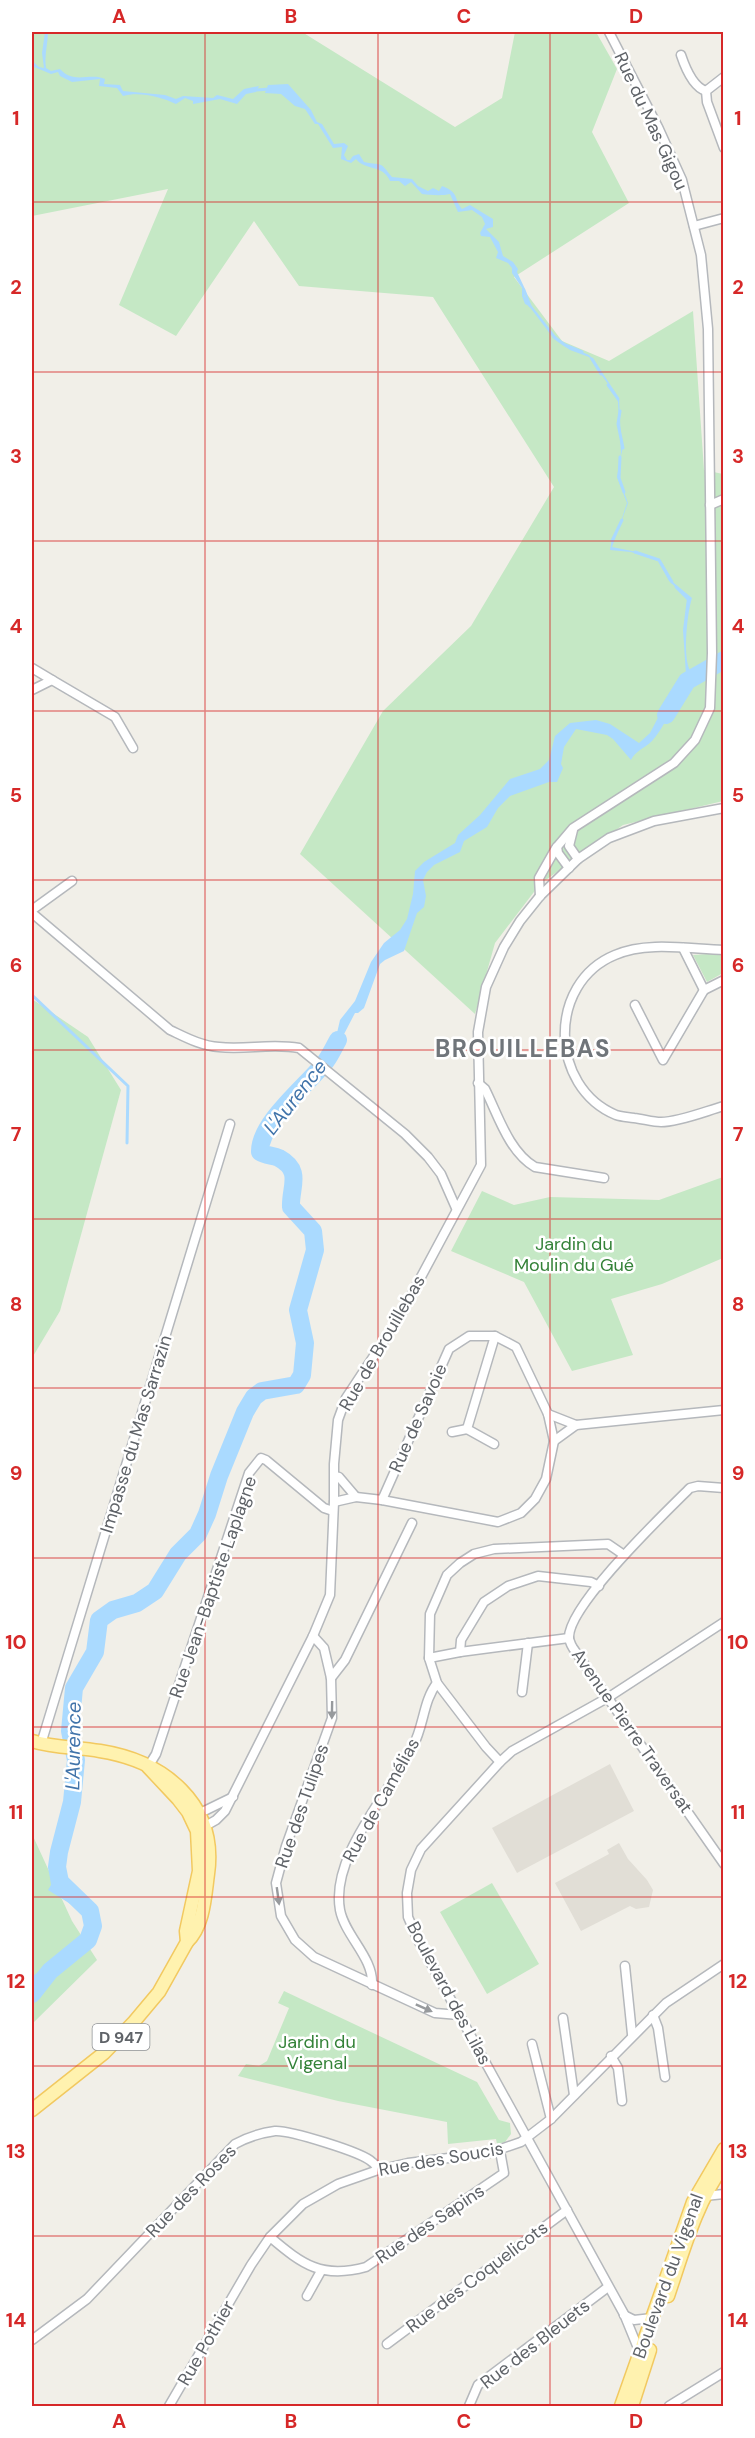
<svg xmlns="http://www.w3.org/2000/svg" width="755" height="2438" font-family="'DM Sans',sans-serif">
<rect width="100%" height="100%" fill="#f1efe8"/>
<g fill="#e1ded6">
<path d="M610,1764l24,47 -117,62 -25,-45z"/>
<path d="M619,1843l9,16 19,21 6,10 -4,17 -13,2 -6,-3 -49,25 -26,-48 54,-29 -2,-4z"/>
</g>
<g fill="#c5e8c5">
<path d="M32,32h270l153,95 47,-29 13,-66h81l21,37 -25,63 37,71 -115,74 48,64 47,20 84,-50 11,159 19,4v327l-100,24 -83,59 -45,59 -20,71 -175,-160 83,-143 88,-85 83,-139 -121,-190 -134,-11 -45,-65 -78,115 -57,-31 49,-116 -136,27z"/>
<path d="M723,953v20l-16,9 -14,-27z"/>
<path d="M32,999l56,38 33,53 -61,221 -28,47z"/>
<path d="M723,1177v81l-61,26 -51,15 22,56 -61,16 -48,-89 -73,-31 31,-60 32,14 36,-8 109,3z"/>
<path d="M32,1834l40,87 25,39 -65,64z"/>
<path d="M492,1883l47,81 -52,30 -47,-82z"/>
<path d="M284,1991l193,91 22,38 11,3 1,11 -6,8 -8,2 -1,-5 -48,5 -1,-22 -109,-21 -100,-25 8,-12 13,2 8,-5 22,-53 -11,-5z"/>
</g>
<g fill="#aadaff">
<path d="M45,32h3c0,12 -4,23 -2,36l5,3 9,-2c14,16 30,3 45,10l-1,5 16,1 3,6 42,4 11,4 7,-3 30,2 4,-3 16,4 11,-10 15,-3 -3,6 -10,2 -9,10 -17,-5 -27,5v-3l-8,-3 -9,6c-14,-7 -37,-13 -53,-8l-6,-8 -18,-2 1,-7 -28,3 -12,-6 -2,-4 -7,2 -19,-8v-5l7,6 5,1 -2,-15z"/>
<path d="M288,84l23,26 6,12 5,2 12,20 10,-1 4,3 -4,9 3,5h3l3,-4 6,-2 5,8c21,4 15,-1 28,15l20,2 6,7 10,5 5,-3 6,3 3,-5c18,7 11,12 20,23l8,-4 23,14v8l-7,2 13,13 4,14 10,6 5,7 -1,3 8,17 -1,7 37,47 28,12 5,5 25,38 2,42 2,7 -4,18v13l9,25 -16,44 30,6 17,7 4,4 5,14 24,20c-5,15 -10,62 -1,74l13,-7 2,4c-38,22 -30,45 -54,72 -7,7 -17,10 -21,19l-18,-21 -6,-4 -31,-6 -12,18 -3,17 2,4 -6,14h-8l-39,14 -12,12 -11,19 -23,14 -4,11 -26,13 -7,7 -4,8 3,16 -2,11 -7,6 -13,38 -19,9 -5,4 -16,44 -6,5h-3l-26,50 -7,-5 15,-25 3,-13 15,-19 16,-39 13,-19 16,-13 7,-11 6,-25 2,-23 9,-9 31,-19 3,-8 22,-20 30,-36 30,-10 9,-9 6,-24 15,-13 26,-3 14,4 29,19 11,-10 13,-25 23,-33 -3,-45 4,-32 -18,-17 -11,-20 -27,-9 -21,-2 2,-12 6,-8 9,-27 -10,-26 4,-24 -3,-51 -3,-8 -26,-37 -19,-7 -16,-11 -25,-33 -4,-2 -3,-8v-8l-10,-15v-5l-4,-5 -12,-5 2,-6 -8,-15 -9,-1 -1,-3 5,-9 -3,-7 -10,-7 -14,2 -8,-18c-8,2 -20,1 -28,0l-11,-12 -6,4 -6,-5h-9c-7,-17 -25,-10 -34,-22l-5,4 -10,-4 1,-12 -9,1 -15,-24h-3l-10,-15 -10,-3 -14,-12 -16,-1 3,-8z"/>
<path d="M312,1068l3,3c-15,17 -56,58 -55,81 6,4 13,3 19,6 24,13 11,29 12,49 5,9 17,14 21,24 11,24 -10,54 -13,77 -2,11 5,22 6,32 1,11 -2,36 -9,45l-34,6 -8,6 -9,15 -26,64 -12,38 -9,20 -20,20 -23,37 -18,12 -24,7 -14,10 -4,32 -21,36 -4,43 3,10 -7,-1 1,-38 6,-19 20,-38 1,-18 7,-18 34,-9 18,-11 20,-34 21,-21 7,-12 13,-49 30,-69 12,-14 24,-8 15,-1 2,-3 6,-36 -8,-21 -1,-11 19,-60c-3,-23 -15,-24 -24,-41 -5,-26 13,-26 -11,-48 -11,-1 -20,-2 -24,-13l23,-40z"/>
<path d="M70,1758l6,2c-1,15 -1,31 -4,45 -4,22 -20,49 -14,72 5,20 40,28 35,50 -4,21 -30,32 -44,45 -7,7 -12,14 -17,22l1,-18 52,-39 3,-9 -3,-15 -37,-23 3,-5 -1,-11 18,-77z"/>
</g>
<g fill="none" stroke-linecap="round" stroke-linejoin="round">
<g stroke="#aadaff" stroke-width="3">
<path d="M256,90l14,-1"/>
<path d="M524,290l6,16"/>
<path d="M554,337l11,8 17,7"/>
<path d="M592,359l9,15"/>
<path d="M608,385l10,14"/>
<path d="M620,411l-2,13 5,24"/>
<path d="M620,457l-1,21 5,14"/>
<path d="M612,541l10,-21"/>
<path d="M635,552l24,8 13,22"/>
<path d="M676,587l12,12"/>
<path d="M32,995l96,91 -1,57"/>
</g>
<g stroke="#aadaff" stroke-width="18">
<path d="M666,715l21,-34 37,-21"/>
<path d="M32,1994l18,-23 38,-31 5,-14 -3,-15 -30,-29 -3,-15 2,-15 13,-50 4,-42 -6,-29 4,-43 21,-36 4,-32 14,-10 24,-7 18,-12 23,-37 20,-20 9,-20 12,-38 26,-64 9,-15 8,-6 34,-6 6,-10 3,-32 -7,-33 17,-60 -2,-19 -22,-24c-1,-20 12,-36 -12,-49 -6,-3 -13,-2 -19,-6 -1,-30 50,-69 66,-91 5,-7 8,-14 12,-21"/>
</g>
<defs>
<g id="street">
<path d="M681,55c4,12 12,32 25,36"/>
<path d="M724,77l-18,14 1,11 17,46"/>
<path d="M694,226l30,-8"/>
<path d="M710,505l14,-6"/>
<path d="M32,668l20,12"/>
<path d="M32,690l20,-10 63,37 18,31"/>
<path d="M573,830l-4,16 9,13"/>
<path d="M557,847l1,6 11,15"/>
<path d="M540,896l-1,-18 17,-30 17,-20 101,-65 21,-23 15,-32 2,-55 -4,-324 -7,-74 -19,-75 -24,-53 -49,-95"/>
<path d="M32,910l40,-29"/>
<path d="M32,913l138,117c15,7 31,16 49,17 26,3 53,-4 80,1l106,86 23,23 13,17 15,34"/>
<path d="M683,948l21,42 20,-10"/>
<path d="M724,950c-35,-1 -77,-9 -109,5 -68,28 -66,132 1,160 6,2 12,2 18,3 9,1 19,4 27,4 18,0 45,-11 63,-16"/>
<path d="M635,1005l28,55 41,-70"/>
<path d="M478,1083l7,6c13,26 24,63 50,78l69,11"/>
<path d="M548,1414l28,11"/>
<path d="M452,1432l15,-3"/>
<path d="M494,1444l-27,-15 28,-93"/>
<path d="M724,1488l-26,-2 -8,2c-24,24 -124,119 -121,151 1,3 2,6 4,9l151,216"/>
<path d="M356,1497l26,3 116,22 23,-9 14,-14 11,-20 8,-38 22,-16 148,-15"/>
<path d="M382,1500l67,-151 20,-13h26l21,11 32,67 6,27"/>
<path d="M334,1502l22,-5 -17,-20 -4,-1"/>
<path d="M313,1636l11,12 7,30 1,40 -46,128 -10,37 5,33 14,24 19,17 121,56 24,2"/>
<path d="M460,1652l1,-12 23,-38 24,-16 30,-10 53,6 8,4"/>
<path d="M429,1658l31,-6 109,-14"/>
<path d="M331,1678l14,-18 67,-137"/>
<path d="M522,1692l6,-49"/>
<path d="M41,1744l189,-620"/>
<path d="M500,1762l-14,-15 -49,-64 -8,-25 1,-44 17,-39 13,-12 14,-9 20,-5 114,-5 16,11"/>
<path d="M148,1767l8,-13 93,-281 12,-15 5,2 58,48 9,3"/>
<path d="M196,1815l37,-18"/>
<path d="M200,1829l16,-9 9,-9 88,-175 17,-41 4,-93v-38l4,-44 8,-22 53,-80 82,-153 -3,-133 8,-45 18,-40 16,-26 20,-25 38,-37 31,-21 45,-17 70,-13"/>
<path d="M625,1966l7,68"/>
<path d="M372,1985c2,-27 -27,-49 -32,-75 -10,-54 50,-117 73,-164 11,-20 10,-45 24,-63"/>
<path d="M653,2015l5,13 7,49"/>
<path d="M563,2018l11,77"/>
<path d="M532,2044l19,75"/>
<path d="M611,2056l7,12 4,33"/>
<path d="M705,2196l19,-2"/>
<path d="M270,2237c33,28 52,42 96,30l138,-94 -4,-22"/>
<path d="M307,2296l14,-25"/>
<path d="M624,2315l10,5 18,-2"/>
<path d="M32,2340l55,-41 148,-155c13,-7 25,-11 40,-13 14,-1 87,21 97,31 2,1 5,6 6,8"/>
<path d="M387,2344l180,-134"/>
<path d="M640,2353l-16,-39 -206,-374 -10,-23 -1,-24 4,-23 10,-21 79,-87 12,-11 97,-54 115,-75"/>
<path d="M169,2406l82,-141 19,-28 33,-33 35,-20 40,-14 30,-7 81,-10 32,-11 30,-23 115,-116 58,-39"/>
<path d="M469,2406l9,-21 130,-98"/>
<path d="M669,2406l55,-34"/>
</g>
<g id="primary">
<path d="M32,1741c22,7 45,6 68,10 63,10 118,52 108,123 -3,22 -4,52 -21,68"/>
<path d="M32,2110l72,-57 29,-30 26,-31 28,-50 -1,-11 13,-60 -2,-40 -9,-19 -10,-13 -30,-32"/>
<path d="M668,2296c15,-44 28,-93 56,-131"/>
<path d="M621,2406l72,-204 31,-53"/>
<path d="M632,2406l18,-56"/>
</g>
</defs>
<use href="#street" stroke="#b5b8bc" stroke-width="11"/>
<use href="#primary" stroke="#f2c960" stroke-width="15"/>
<use href="#street" stroke="#fff" stroke-width="8"/>
<use href="#primary" stroke="#fff2af" stroke-width="12"/>
</g>
<defs><path id="oneway-solid" d="M-6-.8H1V-3.2L6.5 0L1 3.2V.8H-6Z" transform="scale(1.5)"/></defs>
<g fill="#979a9d">
<use href="#oneway-solid" transform="translate(332 1710) rotate(91)"/>
<use href="#oneway-solid" transform="translate(278 1896) rotate(82)"/>
<use href="#oneway-solid" transform="translate(424 2008) rotate(24)"/>
</g>
<path fill="none" stroke="#d62828" stroke-width="1.5" stroke-opacity="0.55" d="M205,32v2374M378,32v2374M550,32v2374M32,202h692M32,372h692M32,541h692M32,711h692M32,880h692M32,1050h692M32,1219h692M32,1388h692M32,1558h692M32,1727h692M32,1897h692M32,2066h692M32,2236h692"/>
<g text-anchor="middle" stroke-width="5" stroke-linejoin="round" paint-order="stroke">
<rect fill="#fff" stroke="#8f9295" stroke-width="1.5" x="92.5" y="2024" width="57" height="26" rx="4.5"/>
<g font-size="16" font-weight="bold" fill="#5f6368">
<text x="121" y="2043">D 947</text>
</g>
<g font-size="18" fill="#5f6368" stroke="#fff">
<text transform="translate(651 121) rotate(65)" y="6">Rue du Mas Gigou</text>
<text transform="translate(382 1343) rotate(-60)" y="6">Rue de Brouillebas</text>
<text transform="translate(418 1418) rotate(-66)" y="6">Rue de Savoie</text>
<text transform="translate(136 1434) rotate(-73)" y="6">Impasse du Mas Sarrazin</text>
<text transform="translate(213 1587) rotate(-71)" y="6">Rue Jean-Baptiste Laplagne</text>
<text transform="translate(632 1731) rotate(55)" y="6">Avenue Pierre Traversat</text>
<text transform="translate(381 1800) rotate(-61)" y="6">Rue de Camélias</text>
<text transform="translate(302 1806) rotate(-71)" y="6">Rue des Tulipes</text>
<text transform="translate(449 1993) rotate(62)" y="6">Boulevard des Lilas</text>
<text transform="translate(441 2159) rotate(-10)" y="6">Rue des Soucis</text>
<text transform="translate(191 2191) rotate(-46)" y="6">Rue des Roses</text>
<text transform="translate(430 2224) rotate(-34)" y="6">Rue des Sapins</text>
<text transform="translate(668 2276) rotate(-70)" y="6">Boulevard du Vigenal</text>
<text transform="translate(477 2277) rotate(-37)" y="6">Rue des Coquelicots</text>
<text transform="translate(206 2343) rotate(-60)" y="6">Rue Pothier</text>
<text transform="translate(535 2344) rotate(-38)" y="6">Rue des Bleuets</text>
</g>
<g font-size="18" fill="#348238" stroke="#fff">
<text x="574" y="1250">Jardin du<tspan x="574" dy="21">Moulin du Gué</tspan></text>
<text x="317" y="2048">Jardin du<tspan x="317" dy="21">Vigenal</tspan></text>
</g>
<g font-size="20" font-style="italic" fill="#4174aa" stroke="#fff">
<text transform="translate(295 1097) rotate(-52)" y="7">L'Aurence</text>
<text transform="translate(73 1746) rotate(-89)" y="7">L'Aurence</text>
</g>
<g font-size="24" font-weight="bold" letter-spacing="1.5" fill="#70757a" stroke="#fff">
<text x="523" y="1057">BROUILLEBAS</text>
</g>
</g>
<rect width="755" height="2438" fill="none" stroke="#ffffff" stroke-width="66"/>
<rect x="33" y="33" width="689" height="2372" fill="none" stroke="#d62828" stroke-width="2"/>
<g font-size="20" text-anchor="middle" font-weight="bold" fill="#d62828">
<text x="119" y="23">A</text>
<text x="291" y="23">B</text>
<text x="464" y="23">C</text>
<text x="636" y="23">D</text>
<text x="16" y="125">1</text>
<text x="738" y="125">1</text>
<text x="16" y="294">2</text>
<text x="738" y="294">2</text>
<text x="16" y="463">3</text>
<text x="738" y="463">3</text>
<text x="16" y="633">4</text>
<text x="738" y="633">4</text>
<text x="16" y="802">5</text>
<text x="738" y="802">5</text>
<text x="16" y="972">6</text>
<text x="738" y="972">6</text>
<text x="16" y="1141">7</text>
<text x="738" y="1141">7</text>
<text x="16" y="1311">8</text>
<text x="738" y="1311">8</text>
<text x="16" y="1480">9</text>
<text x="738" y="1480">9</text>
<text x="16" y="1649">10</text>
<text x="738" y="1649">10</text>
<text x="16" y="1819">11</text>
<text x="738" y="1819">11</text>
<text x="16" y="1988">12</text>
<text x="738" y="1988">12</text>
<text x="16" y="2158">13</text>
<text x="738" y="2158">13</text>
<text x="16" y="2327">14</text>
<text x="738" y="2327">14</text>
<text x="119" y="2428">A</text>
<text x="291" y="2428">B</text>
<text x="464" y="2428">C</text>
<text x="636" y="2428">D</text>
</g>
</svg>
